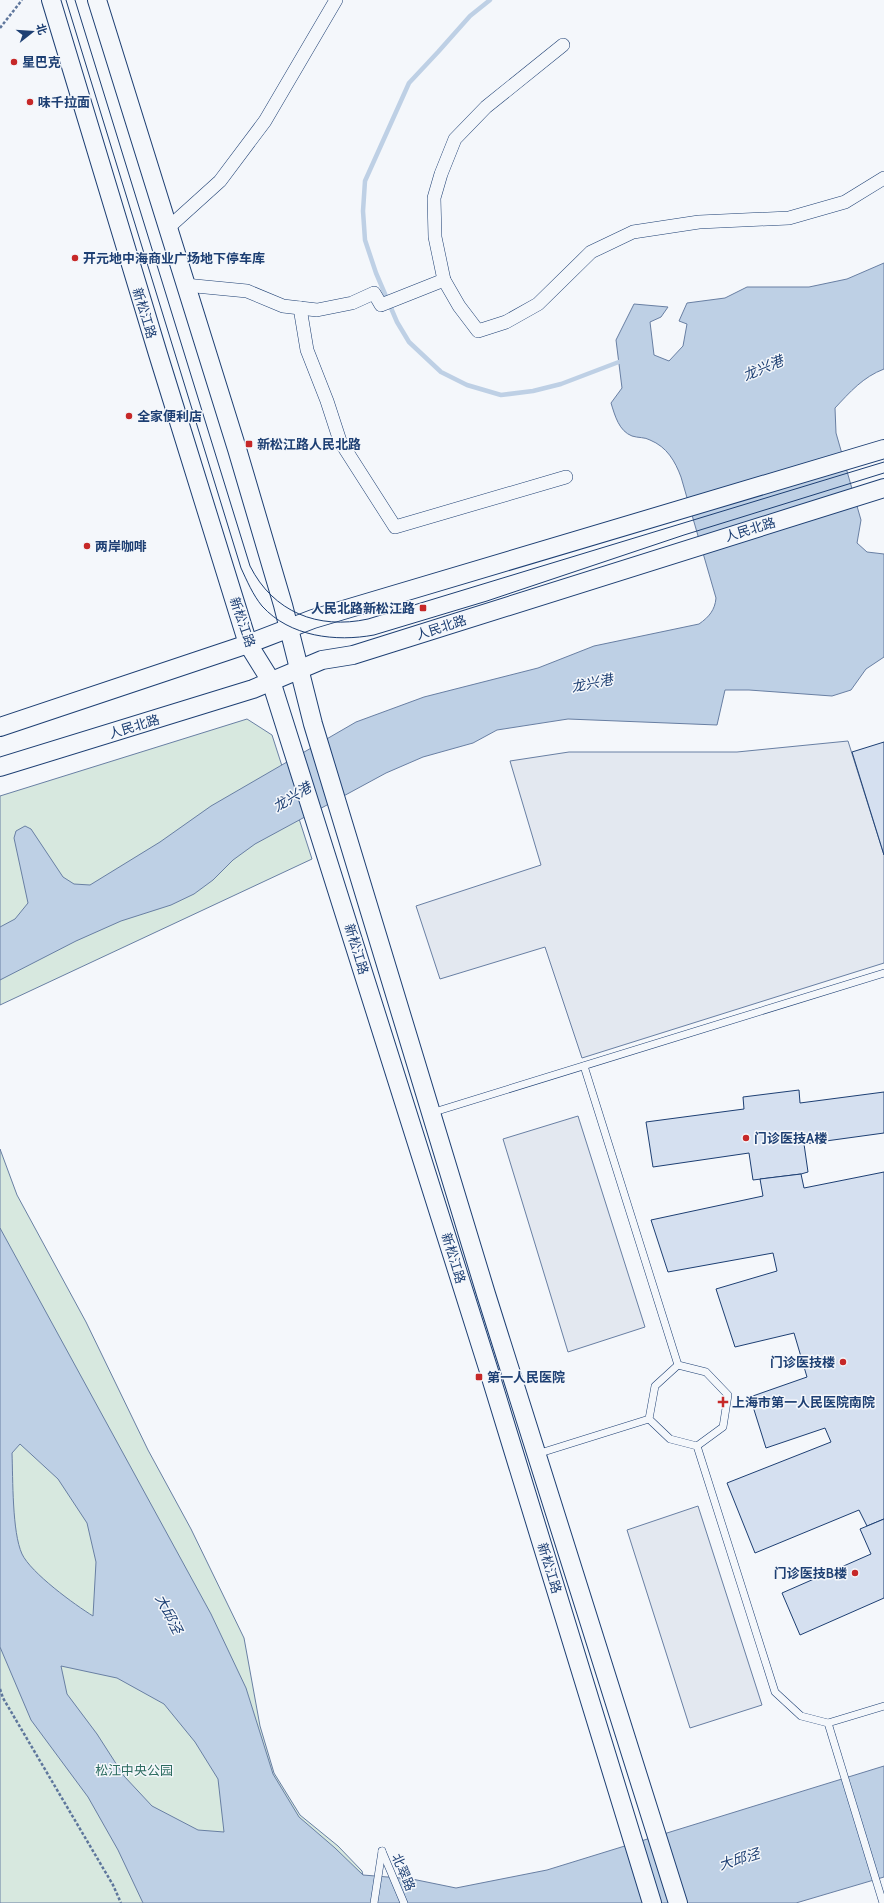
<svg xmlns="http://www.w3.org/2000/svg" width="884" height="1903" font-family="Cabin,'Noto Sans SC',sans-serif">
<rect width="100%" height="100%" fill="#f4f7fb"/>
<g fill="#d7e8df" stroke="#687fa3">
<path d="M247,719l25,16 40,124 -312,146v-209z"/>
<path d="M0,1149l17,46 69,127 62,128 43,79 53,109 16,88 14,47 26,42 38,31 24,25 7,32h-369z"/>
</g>
<g fill="#e3e8f0" stroke="#687fa3">
<path d="M848,741l36,114v108l-302,95 -37,-111 -105,32 -24,-73 125,-41 -31,-104 59,-9h168z"/>
<path d="M578,1116l67,211 -77,25 -65,-213z"/>
<path d="M698,1506l64,199 -72,23 -63,-198z"/>
</g>
<g fill="#bed0e5" stroke="#687fa3" fill-rule="evenodd">
<path d="M884,263v106c-21,8 -34,23 -49,39l1,25 25,87 -4,23 10,9 17,2v103l-18,12 -15,21 -19,6 -83,-6h-24l-8,35 -149,-6 -71,11 -24,13 -50,14 -37,16 -131,71 -22,16 -20,20 -19,14 -23,11 -50,16 -45,20 -76,39v-53l15,-8 13,-16 -14,-65 2,-7 9,-5 6,3 32,48 11,7 16,1 70,-43 51,-36 145,-84 68,-25 114,-29 56,-22 105,-22c10,-7 16,-14 17,-26l-35,-121c-6,-16 -14,-30 -31,-37 -5,-3 -12,-2 -18,-4 -13,-5 -17,-20 -21,-33l11,-15 -6,-48 18,-36 34,3 -7,10 -11,5 4,33 15,6 14,-15 4,-22 -8,-3 8,-18 38,-5 22,-11h62l38,-8z"/>
<path d="M0,1228l211,386 35,74 27,86 26,43 36,31 28,27 49,4 44,9 91,-18 337,-104v111l-88,26h-653l-25,-53 -30,-53 -57,-77 -31,-73zM20,1444l38,35 29,44 9,39 -3,54c-18,-11 -62,-43 -71,-62 -10,-22 -9,-75 -10,-101zM61,1666l56,12 47,26 31,38 23,37 6,53 -26,-2 -46,-24 -28,-30 -27,-42 -30,-40z"/>
</g>
<g fill="none" stroke-linecap="round" stroke-linejoin="round">
<path stroke="#bed0e5" stroke-width="4.5" d="M490,0l-20,16 -32,36 -29,31 -44,98 -2,30 2,29 11,33 21,49 12,20 32,30 26,13 34,10 32,-4 28,-7 63,-24"/>
</g>
<g fill="#d5e0f0" stroke="#1d3f73">
<path d="M884,742v113l-32,-103z"/>
<path d="M799,1090l1,13 84,-11v41l-80,11 4,28 -7,2 -48,6 -4,-27 -96,14 -7,-45 98,-13 -1,-12z"/>
<path d="M884,1172v347l-17,7 -8,-16 -104,43 -28,-70 104,-41 -6,-14 -59,20 -16,-51 57,-20 -13,-44 -59,14 -19,-58 61,-18 -4,-18 -105,19 -17,-52 112,-24 -3,-17 41,-5 3,14z"/>
<path d="M884,1519v79l-84,37 -18,-42 89,-39 -11,-25z"/>
</g>
<g fill="none" stroke-linecap="round" stroke-linejoin="round">
<defs>
<g id="lane">
<path d="M584,1066l94,299"/>
<path d="M431,1113l453,-140"/>
<path d="M678,1365l28,7 22,23 -5,32 -26,19 -27,-7 -21,-20 6,-33z"/>
<path d="M697,1446l78,246 26,24 27,7 56,-17"/>
<path d="M537,1454l112,-35"/>
<path d="M828,1723l55,180"/>
<path d="M382,1851l22,52"/>
<path d="M374,1903l8,-52"/>
</g>
<g id="street">
<path d="M168,228l52,-47 45,-60 71,-121"/>
<path d="M444,280l-9,-43 -1,-39 7,-24 14,-35 31,-32 77,-62"/>
<path d="M185,285l62,6 36,15 34,4 35,-7 22,-10 7,12 63,-25 15,26 19,25 28,-9 32,-18 53,-52 42,-20 66,-10 90,-4 56,-16 39,-24"/>
<path d="M300,308l7,42 20,51 13,40 55,86 171,-50"/>
</g>
<g id="secondary">
<path d="M51,0l107,354 90,290 23,37 217,687 164,535"/>
<path d="M97,0l140,449 46,156 30,119 173,570 192,609"/>
<path d="M0,727l248,-83 65,-25 571,-170"/>
<path d="M0,767l253,-78 69,-29 31,-5 531,-167"/>
</g>
</defs>
<use href="#lane" stroke="#1d3f73" stroke-width="8"/>
<use href="#street" stroke="#1d3f73" stroke-width="14"/>
<use href="#secondary" stroke="#1d3f73" stroke-width="20"/>
<g stroke="#5e769c" stroke-width="2.5" stroke-dasharray="3 2" stroke-linecap="butt">
<path d="M0,28l22,-28"/>
<path d="M0,1689l3,9 110,187 8,18"/>
</g>
<use href="#lane" stroke="#f4f7fb" stroke-width="7"/>
<use href="#street" stroke="#f4f7fb" stroke-width="13"/>
<use href="#secondary" stroke="#f4f7fb" stroke-width="18"/>
<g stroke="#1d3f73" stroke-width="1">
<path d="M66,0l175,568c6,13 12,27 21,38 28,31 74,36 112,29l113,-34 197,-66 200,-62"/>
<path d="M75,0l175,566c23,46 68,64 118,53l516,-157"/>
</g>
</g>
<g fill="#c62828" stroke="#f4f7fb" stroke-width="1.5">
<circle cx="14" cy="62" r="4"/>
<circle cx="30" cy="102" r="4"/>
<circle cx="75" cy="258" r="4"/>
<circle cx="129" cy="416" r="4"/>
<rect x="245" y="440" width="8" height="8" rx="2"/>
<circle cx="87" cy="546" r="4"/>
<rect x="419" y="604" width="8" height="8" rx="2"/>
<circle cx="746" cy="1138" r="4"/>
<circle cx="843" cy="1362" r="4"/>
<rect x="475" y="1373" width="8" height="8" rx="2"/>
<path d="M721 1396h4v4h4v4h-4v4h-4v-4h-4v-4h4z"/>
<circle cx="855" cy="1573" r="4"/>
</g>
<g text-anchor="middle" stroke-width="3" stroke-linejoin="round" paint-order="stroke">
<g font-size="13" font-weight="bold" fill="#1d3f73" stroke="#f4f7fb" text-anchor="start">
<text x="22" y="67">星巴克</text>
<text x="38" y="107">味千拉面</text>
<text x="83" y="263">开元地中海商业广场地下停车库</text>
<text x="137" y="421">全家便利店</text>
<text x="257" y="449">新松江路人民北路</text>
<text x="95" y="551">两岸咖啡</text>
<text x="415" y="613" text-anchor="end">人民北路新松江路</text>
<text x="754" y="1143">门诊医技A楼</text>
<text x="835" y="1367" text-anchor="end">门诊医技楼</text>
<text x="487" y="1382">第一人民医院</text>
<text x="732" y="1407">上海市第一人民医院南院</text>
<text x="847" y="1578" text-anchor="end">门诊医技B楼</text>
</g>
<g font-size="13" fill="#1d3f73" stroke="#f4f7fb">
<text transform="translate(145 313) rotate(73)" y="5">新松江路</text>
<text transform="translate(750 529) rotate(-17)" y="5">人民北路</text>
<text transform="translate(243 622) rotate(71)" y="5">新松江路</text>
<text transform="translate(441 627) rotate(-18)" y="5">人民北路</text>
<text transform="translate(134 726) rotate(-17)" y="5">人民北路</text>
<text transform="translate(357 949) rotate(73)" y="5">新松江路</text>
<text transform="translate(454 1258) rotate(73)" y="5">新松江路</text>
<text transform="translate(550 1568) rotate(73)" y="5">新松江路</text>
<text transform="translate(404 1872) rotate(67)" y="5">北翠路</text>
</g>
<g font-size="13" fill="#2c6c60" stroke="#f4f7fb">
<text x="134" y="1775">松江中央公园</text>
</g>
<g font-size="14" font-style="italic" fill="#1d3f73" stroke="#f4f7fb">
<text transform="translate(763 368) rotate(-23)" y="5">龙兴港</text>
<text transform="translate(592 683) rotate(-11)" y="5">龙兴港</text>
<text transform="translate(292 797) rotate(-32)" y="5">龙兴港</text>
<text transform="translate(169 1614) rotate(63)" y="5">大邱泾</text>
<text transform="translate(739 1859) rotate(-17)" y="5">大邱泾</text>
</g>
</g>
<g transform="translate(32 32) rotate(73)" stroke="#f4f7fb" stroke-width="3" paint-order="stroke">
<path d="M0-3L7 15L0 10L-7 15Z" fill="#1d3f73"/>
<text y="-6" font-size="11" font-weight="bold" text-anchor="middle" fill="#1d3f73">北</text>
</g>
</svg>
